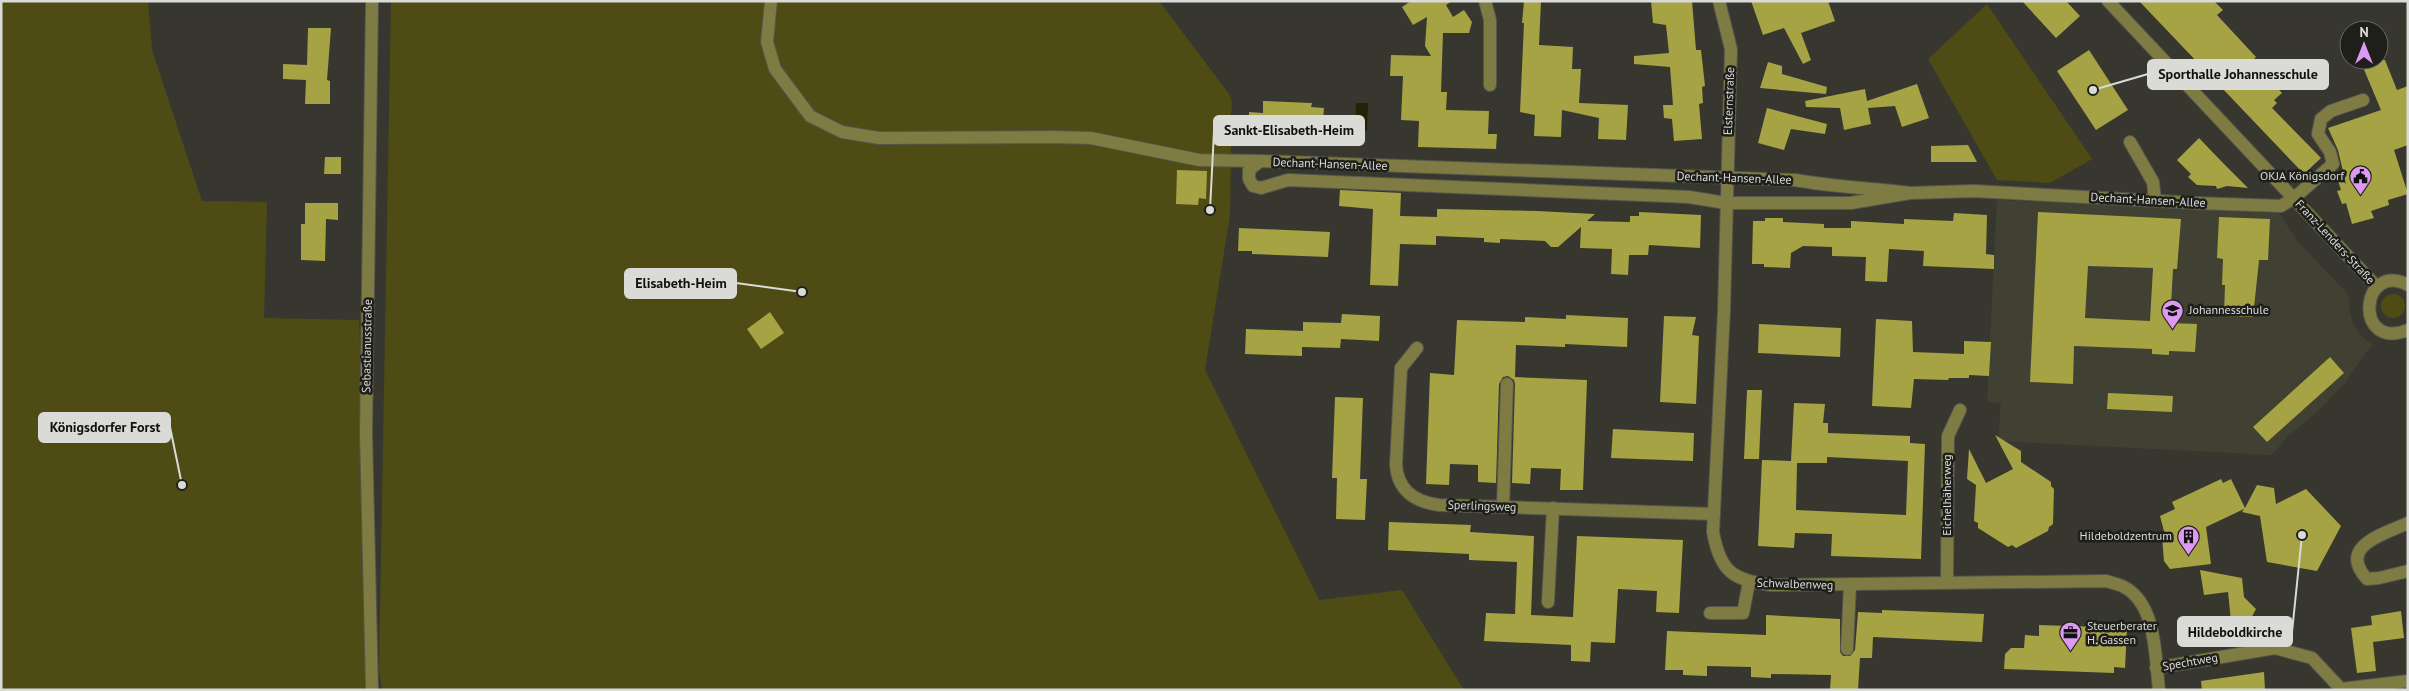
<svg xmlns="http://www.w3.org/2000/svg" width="2409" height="691" font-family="'PT Sans',sans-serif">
<rect width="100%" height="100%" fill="#37372f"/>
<path fill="#414133" d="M1997,200l282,13 19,29 47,49 4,6 1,16 4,13 8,11 11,8 -7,7 -21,31 -26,27 -32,27 -15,18 -274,-14 3,-38 -14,-1z"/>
<g fill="#4e4c14">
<path d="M1,1h147l4,49 50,151 65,1 -3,116 95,2 9,216 2,154h-369z"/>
<path d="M391,1h768l70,93 3,9 -4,43h3l-1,69 -25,155 114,230 83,-10 62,100h-1082l-3,-21z"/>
<path d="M1987,4l105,155 -42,24 -53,-3 -69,-121z"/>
<circle cx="2393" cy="306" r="12"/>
</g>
<path fill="#242305" d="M1356,103h12l-1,28h-12z"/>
<g fill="#a6a345" fill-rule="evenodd">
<path d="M1411,1h41l-6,4 7,12 11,-7 8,12 -3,11h-26l-2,59h6l-1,18 43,1 -1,23h9l-1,15 -78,-2 1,-26 -18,-1 2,-44h-13l1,-21 40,1 -6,-10 2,-29 -14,8 -11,-18z"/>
<path d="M1524,1h17l-2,44 34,2 -1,22h9l-2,34 49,2 -2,35 -28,-1 1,-21 -37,-8 -1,27 -27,-1 1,-21 -15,-3 4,-89h-2z"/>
<path d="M1651,1h41l4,49h5l4,36 -3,1 1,16 -4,1 3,35 -28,2 -2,-22 -8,-1 -1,-13h10l-3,-38 -36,-3v-8l35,-3 -3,-28 -13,-2z"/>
<path d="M1751,1h77l7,20 -34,12 10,27 -8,4 -19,-36 -21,7z"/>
<path d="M2022,1h44l14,15 -24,22z"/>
<path d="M2139,1h75l9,9 -6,5 39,42 -4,4 30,32 -8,7 3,3 -5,5 49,50 -17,16z"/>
<path d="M308,28h23l-4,52 3,1v23h-25l1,-24 -23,-1v-15l24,1z"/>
<path d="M2089,50l39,60 -32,20 -39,-59z"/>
<path d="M2360,60h25l12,30 11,-4v59l-14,5 14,44 -20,6 1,5 -18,6 3,7 -22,6 -6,-21 -4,1 -5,-13 4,-1 -5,-16 10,10 -8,-34 -10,-22 53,-18z"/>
<path d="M1768,62l14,4v8l45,13 -1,7 -66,-6z"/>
<path d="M1917,84l12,34 -27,9 -7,-21 -27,2 3,16 -27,6 -4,-22 -34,-1 -1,-6 60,-12 2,12z"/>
<path d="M1263,101l49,2 -1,4 13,1 -1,11h8l-1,17 -8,-1v7l-74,-3v-6h-19l2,-16h18v-5l14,1z"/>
<path d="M1767,108l60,16 -2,10 -34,-5 -7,21 -26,-7z"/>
<path d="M2199,138l24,25 25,25 -21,-2 -10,3 -1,-3 -19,-1 -9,-8 3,-3 -14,-14z"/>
<path d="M1968,145l9,17h-46v-16z"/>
<path d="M325,157h16v17h-17z"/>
<path d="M1177,170l30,1 -1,28 -7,-1 -1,7 -22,-1z"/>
<path d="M1340,190l61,3 -1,23 37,1v-8l100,2 58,3 -8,7 43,1v-6h9v-4l62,3 -1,33 -51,-3 -1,10h-19l-1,20 -17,-1 1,-25 -32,-1 1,-21 -23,20h-7l-6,-6 -45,-2v4l-16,-1v-4l-48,-2v9l-36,-1 -2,42 -28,-1 3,-76 -34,-3z"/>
<path d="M305,203h33v17l-12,-1 -1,42 -24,-1v-36h4z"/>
<path d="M2038,212l143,7 -4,50h-4l-3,54 27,1 -2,28 -26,-1v4l-17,-1v-5l-78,-3 -1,38 -43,-2zM2088,266l65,2 -3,53 -65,-3z"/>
<path d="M1954,213l33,2 -1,39 8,1v14l-71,-3 1,-15 -35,-2 -2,33 -22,-1 1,-24 -34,-1v-9l-29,-1 -12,7 -1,15 -26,-1v-3h-12l1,-43h12v-3h18v4l41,2v4h27v-7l53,3v-5l49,2z"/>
<path d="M2219,217l51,2 -2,41h-9l-6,57 -29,-1 1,-31h-3l1,-26 -6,-1z"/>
<path d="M1239,228l91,4 -2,25 -76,-3v-3h-14z"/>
<path d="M770,312l14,21 -23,16 -14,-20z"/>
<path d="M1342,314l38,2 -1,25 -38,-2 -1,9 -38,-1v9l-57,-2 1,-25 57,2v-9l38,1z"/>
<path d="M1566,315l62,3 -1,29 -62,-3v3l-49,-2 -1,32 72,3 -4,110h-23l1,-21 -30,-1 -1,16 -18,-1 3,-99 -1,-4 -6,-4 -5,1 -4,7 -3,99 -18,-1v-17l-28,-1 -1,21 -23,-1 4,-111 24,2 3,-55 68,2v-5l41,2z"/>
<path d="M1664,316l32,1 -4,18 7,1 -3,68 -36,-2z"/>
<path d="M1876,319l36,2 1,31 51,2v-13l27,1 -2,34 -20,-1v3h-20l-1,2 -34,-1 -3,29 -39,-2z"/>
<path d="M1759,324l82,4 -1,29 -82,-4z"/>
<path d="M2330,357l14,16 -77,69 -14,-15z"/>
<path d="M1747,390h15l-3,69h-15z"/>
<path d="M2108,393l65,3 -1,16 -65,-3z"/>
<path d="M1335,397l28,1 -3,81h7l-2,41 -29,-1 1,-41h-5z"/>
<path d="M1794,403l31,1 -2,19h5v10l82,3v7l15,1 -4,115 -90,-3 1,-22 -37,-1 -1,15 -36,-2 4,-86 29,1zM1827,457l81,4 -2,54 -110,-5 1,-47h30z"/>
<path d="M1613,429l81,4 -1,28 -82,-3z"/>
<path d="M1995,435l26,16v11l30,20v4l3,3 -1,35 -4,3 -1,4 -32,17 -4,-3 -4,2 -30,-19v-5l-4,-2 2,-36 -9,-6 2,-30 17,34 27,-14z"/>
<path d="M2221,479l2,4 8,-4 14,29 12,-23 17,3 2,16 30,-15 35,37 -24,45 -50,-9 -7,-46 -18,-4 2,-3 -38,18 5,37 -41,5 -6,-8 -2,-24 3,-2 -5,-19 15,-7 -3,-7z"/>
<path d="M1389,522l82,3 -1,7 64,4 -3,79 42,2 4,-81 106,4 -4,73 -23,-1 1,-21 -39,-2 -3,54 -24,-1 -1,20 -19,-1v-16l-87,-4 2,-28 29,1 2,-52 -48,-2v-6l-81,-4z"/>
<path d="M2200,570l42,8 2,19 12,12 -8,15 -17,-3 -3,-29 -24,3z"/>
<path d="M1882,610l102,4 -2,28 -109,-5 -1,21h-12l-2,32h-28l1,-15 -60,-1v4l-20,-1v-10l-44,-1v10l-24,-1v-5h-18l2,-39 99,4v-20l74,4v33l3,4h7l5,-6 3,-38 24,1z"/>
<path d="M2401,611l3,27 -31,4 3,29 -19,2 -6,-45 21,-3 -1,-9z"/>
<path d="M2039,625l88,3 -2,40 -11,-1v6l-110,-4 1,-15 6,-6h13l1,-13 14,1z"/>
<path d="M2264,672l1,18h-63l-1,-9z"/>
</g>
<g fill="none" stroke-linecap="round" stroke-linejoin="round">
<defs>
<g id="minor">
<path d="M771,1l-4,41 8,27 35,47 32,16 37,6 174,-1 38,1 108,22 61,1"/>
<path d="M1485,1l5,19v65"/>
<path d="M1719,1l12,48 -7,261 -11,222c7,39 19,48 58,53l335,-4c6,2 13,3 18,6 33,17 31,71 35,103"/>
<path d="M2108,1l269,286"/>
<path d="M2130,142l23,40 2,18"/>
<path d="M1910,193c-38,-5 -77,-6 -115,-13l-535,-19 -11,9v9l4,7 8,2 27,-8 401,17 37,6h125l59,-10 64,-2 222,12 85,3 13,-8 39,-34 -3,-12 -12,-18 3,-15 10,-8 32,-11"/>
<path d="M2408,285c-48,-25 -55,67 0,45"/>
<path d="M1417,348l-16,20 -5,96c1,26 19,38 43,41l275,9"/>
<path d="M1503,506l4,-122"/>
<path d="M2408,523c-24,11 -71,23 -41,56l12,-1 29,-7"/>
<path d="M1947,583l1,-147 12,-26"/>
<path d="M1548,602l5,-94"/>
<path d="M1710,613h33l6,-31"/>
<path d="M1847,649l3,-64"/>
<path d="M2156,668l119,-20 37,10 29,31 67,-8"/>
<path d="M372,690l-6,-257 6,-432"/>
</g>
</defs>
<use href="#minor" stroke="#54554d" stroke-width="14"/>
<use href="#minor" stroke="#7e7c42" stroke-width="12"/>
</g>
<defs>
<symbol id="civic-pin" viewBox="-11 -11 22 30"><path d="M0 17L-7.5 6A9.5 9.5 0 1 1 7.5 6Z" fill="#dd99f3" stroke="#1e1e1b"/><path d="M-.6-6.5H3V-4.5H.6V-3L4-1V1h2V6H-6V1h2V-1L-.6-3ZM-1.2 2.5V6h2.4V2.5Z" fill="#111"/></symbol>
<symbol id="school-pin" viewBox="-11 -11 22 30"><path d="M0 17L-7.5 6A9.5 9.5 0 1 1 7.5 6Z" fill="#dd99f3" stroke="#1e1e1b"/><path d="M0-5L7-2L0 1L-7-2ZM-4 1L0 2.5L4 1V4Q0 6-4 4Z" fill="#111"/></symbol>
<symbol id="building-pin" viewBox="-11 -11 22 30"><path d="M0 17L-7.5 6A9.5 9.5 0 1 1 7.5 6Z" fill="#dd99f3" stroke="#1e1e1b"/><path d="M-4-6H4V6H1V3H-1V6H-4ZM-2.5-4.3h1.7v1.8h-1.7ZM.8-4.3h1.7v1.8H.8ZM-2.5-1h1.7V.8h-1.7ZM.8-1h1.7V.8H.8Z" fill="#111"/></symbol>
<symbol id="office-pin" viewBox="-11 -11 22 30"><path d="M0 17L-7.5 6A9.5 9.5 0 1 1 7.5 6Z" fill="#dd99f3" stroke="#1e1e1b"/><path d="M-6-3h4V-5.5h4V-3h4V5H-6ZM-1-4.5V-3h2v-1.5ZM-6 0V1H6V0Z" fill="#111"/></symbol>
</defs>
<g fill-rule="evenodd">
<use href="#civic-pin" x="2348" y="164" width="25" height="34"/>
<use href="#school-pin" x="2160" y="298" width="25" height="34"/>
<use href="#building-pin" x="2176" y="524" width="25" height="34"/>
<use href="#office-pin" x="2058" y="620" width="25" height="34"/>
</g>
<g text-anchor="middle" stroke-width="5" stroke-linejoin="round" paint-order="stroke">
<g font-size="12" fill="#dadbd6" stroke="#1e1e1b">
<text transform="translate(1729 101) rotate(-88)" y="4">Elsternstraße</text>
<text transform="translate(1330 164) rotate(2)" y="4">Dechant-Hansen-Allee</text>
<text transform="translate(1734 178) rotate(2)" y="4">Dechant-Hansen-Allee</text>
<text transform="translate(2148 200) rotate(3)" y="4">Dechant-Hansen-Allee</text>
<text transform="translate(2335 242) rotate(47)" y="4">Franz-Lenders-Straße</text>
<text transform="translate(367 346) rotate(-89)" y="4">Sebastianusstraße</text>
<text transform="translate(1947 495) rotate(-90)" y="4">Eichelhäherweg</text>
<text transform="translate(1482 506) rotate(2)" y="4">Sperlingsweg</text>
<text transform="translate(1795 584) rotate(2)" y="4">Schwalbenweg</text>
<text transform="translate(2190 662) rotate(-10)" y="4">Spechtweg</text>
</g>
<g font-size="12" fill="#dadbd6" stroke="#1e1e1b" text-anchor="end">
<text x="2344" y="180">OKJA Königsdorf</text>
<text x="2189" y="314" text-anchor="start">Johannesschule</text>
<text x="2172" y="540">Hildeboldzentrum</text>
<text x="2087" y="630" text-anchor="start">Steuerberater<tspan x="2087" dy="14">H. Gassen</tspan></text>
</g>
</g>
<path fill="none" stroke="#dadbd6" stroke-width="2" d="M2093 90L2148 74M1210 210L1214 131M802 292L736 283M182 485L170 427M2302 535L2292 632"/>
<g fill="#dadbd6" stroke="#1e1e1b" stroke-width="2">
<circle cx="2093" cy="90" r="5"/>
<circle cx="1210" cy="210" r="5"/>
<circle cx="802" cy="292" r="5"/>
<circle cx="182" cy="485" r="5"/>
<circle cx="2302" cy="535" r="5"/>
</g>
<g fill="#dadbd6" stroke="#dadbd6" stroke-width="2">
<rect x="2148" y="60" width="180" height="29" rx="5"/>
<rect x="1214" y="116" width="150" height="29" rx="5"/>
<rect x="625" y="269" width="111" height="29" rx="5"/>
<rect x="39" y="413" width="131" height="29" rx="5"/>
<rect x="2178" y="617" width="114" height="29" rx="5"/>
</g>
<g font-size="14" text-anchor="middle" font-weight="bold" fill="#111">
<text x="2238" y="79">Sporthalle Johannesschule</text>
<text x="1289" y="135">Sankt-Elisabeth-Heim</text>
<text x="681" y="288">Elisabeth-Heim</text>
<text x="105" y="432">Königsdorfer Forst</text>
<text x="2235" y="637">Hildeboldkirche</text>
</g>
<rect width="2409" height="691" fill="none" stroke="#dadbd6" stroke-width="5"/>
<g transform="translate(2364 45)"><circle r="24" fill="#1e1e1b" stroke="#696a66"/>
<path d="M0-4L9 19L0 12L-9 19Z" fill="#dd99f3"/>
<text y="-8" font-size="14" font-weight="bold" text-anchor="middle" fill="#dadbd6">N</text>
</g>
</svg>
